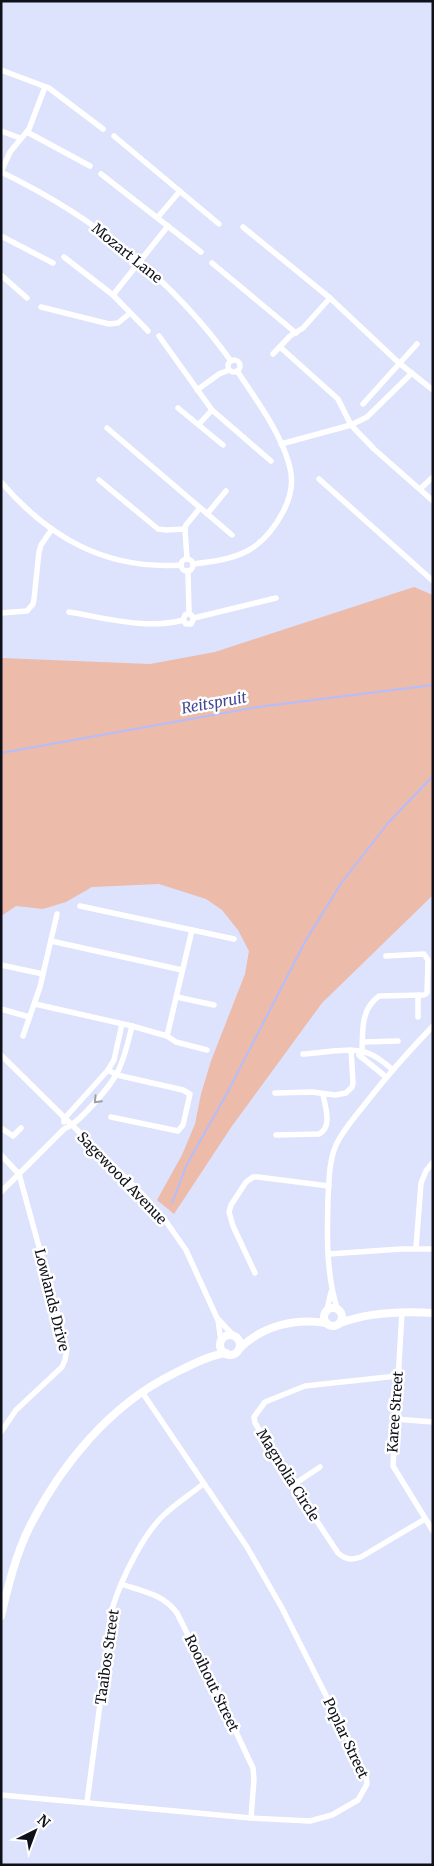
<svg xmlns="http://www.w3.org/2000/svg" width="434" height="1866" font-family="Merriweather,serif">
<rect width="100%" height="100%" fill="#dde2fd"/>
<path fill="#ecbbaa" d="M414,587l19,8v300l-111,108 -90,123 -58,88 -17,-14 25,-45 13,-31 6,-30 10,-33 34,-87 4,-23 -11,-21 -16,-20 -16,-11 -47,-15 -67,3 -26,15 -23,7 -27,-3 -15,10v-258l149,6 65,-12z"/>
<g fill="none" stroke-linecap="round" stroke-linejoin="round">
<g stroke="#b4bdfe" stroke-width="2">
<path d="M1,753l257,-46 175,-22"/>
<path d="M172,1203l15,-39 38,-67 81,-157 36,-58 46,-59 45,-47"/>
</g>
<g stroke="#fff" stroke-width="5.5">
<path d="M1,70l48,18 54,41"/>
<path d="M1,131l19,7"/>
<path d="M27,132l63,34"/>
<path d="M114,136l105,88"/>
<path d="M1,172c91,44 171,107 230,189"/>
<path d="M1,172l9,-20 19,-23 16,-42"/>
<path d="M101,174l100,78"/>
<path d="M158,217l22,-26"/>
<path d="M243,227l87,71 69,65 34,27"/>
<path d="M1,236l52,27"/>
<path d="M64,257l49,38 35,36"/>
<path d="M212,263l84,70"/>
<path d="M1,275l26,23"/>
<path d="M113,295l55,-69"/>
<path d="M41,307l68,17 9,-1 12,-10"/>
<path d="M159,336l53,74 59,51"/>
<path d="M280,347l58,52 13,26 23,24 59,52"/>
<path d="M273,354l17,-18 13,-8 27,-30"/>
<circle cx="234" cy="366" r="6"/>
<path d="M197,390l22,-16 10,-4"/>
<path d="M363,404l54,-60"/>
<path d="M178,408l45,37"/>
<path d="M199,424l13,-14"/>
<path d="M107,428l125,107"/>
<path d="M281,444l70,-19 16,-8 45,-44"/>
<path d="M319,479l114,102"/>
<path d="M99,480l59,49 8,1 19,-1"/>
<path d="M1,482c48,56 105,88 180,83"/>
<path d="M420,489l13,-12"/>
<path d="M207,514l19,-23"/>
<circle cx="187" cy="565" r="6"/>
<path d="M187,559l-2,-30 1,-4 14,-17"/>
<path d="M193,564c44,-5 68,-11 90,-52 8,-15 11,-32 6,-48 -9,-32 -33,-65 -52,-93"/>
<path d="M188,571l1,42"/>
<path d="M69,612c37,6 78,18 114,8l2,-5 4,-2 5,5 -3,6h-5l-3,-4"/>
<path d="M1,613l26,-2 6,-7 1,-5 5,-47 2,-7 11,-16"/>
<path d="M194,618l82,-20"/>
<path d="M80,906l154,33"/>
<path d="M51,941l131,29"/>
<path d="M1,965l42,9"/>
<path d="M418,995v22"/>
<path d="M177,997l37,8"/>
<path d="M35,1004l97,22 35,10 9,6 31,8"/>
<path d="M1,1009l28,8"/>
<path d="M23,1036l17,-49 17,-73"/>
<path d="M167,1036l25,-106"/>
<path d="M363,1042l35,-1"/>
<path d="M303,1054c19,-1 51,-8 67,0 8,3 16,10 23,16"/>
<path d="M1,1055l143,141 21,24 21,30 31,68 16,17"/>
<path d="M359,1055l27,22"/>
<path d="M361,1057l1,-6c1,-20 -2,-41 17,-55l45,-1 3,-2 1,-33 -4,-6 -38,2"/>
<path d="M108,1070l9,5 66,15 7,4 -7,31 -5,6 -67,-14"/>
<path d="M275,1093l37,-1 23,3 11,-2 6,-6 1,-4 -2,-33"/>
<path d="M64,1122v-3l44,-49 6,-10 8,-36"/>
<path d="M1,1128l12,8 8,-8"/>
<path d="M276,1135l43,-1c14,-7 6,-27 4,-40"/>
<path d="M1,1155l18,19 48,175 -2,11 -3,7 -46,43 -15,22"/>
<path d="M1,1192l63,-63c10,-4 16,-11 24,-19 30,-32 34,-41 44,-84"/>
<path d="M416,1248l5,-65 5,-12 7,-9"/>
<path d="M329,1254l72,-5h32"/>
<path d="M255,1273l-22,-47 -4,-14 2,-7 15,-23 7,-5h5l71,9"/>
<path d="M337,1308c-11,-35 -10,-73 -9,-110 1,-17 1,-37 8,-53 7,-15 19,-28 29,-41 21,-27 44,-53 68,-78"/>
<path d="M327,1310l4,-18"/>
<path d="M402,1312l-9,154 40,65"/>
<path d="M218,1320l3,22"/>
<path d="M397,1376l-92,10 -40,16 -11,15 1,6 38,62 45,68c8,7 14,7 23,4l64,-38"/>
<path d="M395,1419l38,3"/>
<path d="M293,1485l27,-18"/>
<path d="M121,1584c21,7 42,10 56,29l51,102 25,53 1,11 -3,39"/>
<path d="M1,1795l250,23 59,3 22,-6 26,-15 9,-16 -1,-9 -84,-167 -35,-61 -105,-155"/>
<path d="M87,1802l26,-196c9,-28 31,-74 53,-93 12,-11 25,-19 37,-29"/>
</g>
<g stroke="#fff" stroke-width="8">
<circle cx="333" cy="1317" r="9"/>
<path d="M340,1323c30,-11 61,-12 93,-10"/>
<circle cx="230" cy="1345" r="10"/>
<path d="M239,1349c23,-23 55,-31 87,-26"/>
<path d="M1,1616c7,-30 15,-62 29,-90 32,-62 80,-121 143,-152 18,-9 34,-18 53,-21"/>
</g>
</g>
<defs><path id="oneway-chevron" d="M-2-3.5L2.5 0L-2 3.5" fill="none" stroke-width="1.6" stroke-linecap="round" stroke-linejoin="round" transform="scale(1.25)"/></defs>
<use stroke="#9fa0a3" href="#oneway-chevron" transform="translate(97 1100) rotate(134)"/>
<g text-anchor="middle" stroke-width="5" stroke-linejoin="round" paint-order="stroke">
<g font-size="14" fill="#0f111a" stroke="#fff">
<text transform="translate(127 253) rotate(39)" y="5">Mozart Lane</text>
<text transform="translate(122 1178) rotate(46)" y="5">Sagewood Avenue</text>
<text transform="translate(52 1300) rotate(76)" y="5">Lowlands Drive</text>
<text transform="translate(395 1412) rotate(-86)" y="5">Karee Street</text>
<text transform="translate(288 1475) rotate(58)" y="5">Magnolia Circle</text>
<text transform="translate(107 1657) rotate(-82)" y="5">Taaibos Street</text>
<text transform="translate(212 1683) rotate(64)" y="5">Rooihout Street</text>
<text transform="translate(346 1738) rotate(65)" y="5">Poplar Street</text>
</g>
<g font-size="15" font-style="italic" fill="#444994" stroke="#fff">
<text transform="translate(214 703) rotate(-10)" y="5">Reitspruit</text>
</g>
</g>
<rect width="434" height="1866" fill="none" stroke="#0f111a" stroke-width="5"/>
<g transform="translate(35 1831) rotate(42)" stroke="#ffffff" stroke-width="4" paint-order="stroke">
<path d="M0-4L9 19L0 12L-9 19Z" fill="#0f111a"/>
<text y="-8" font-size="14" font-weight="bold" text-anchor="middle" fill="#0f111a">N</text>
</g>
</svg>
